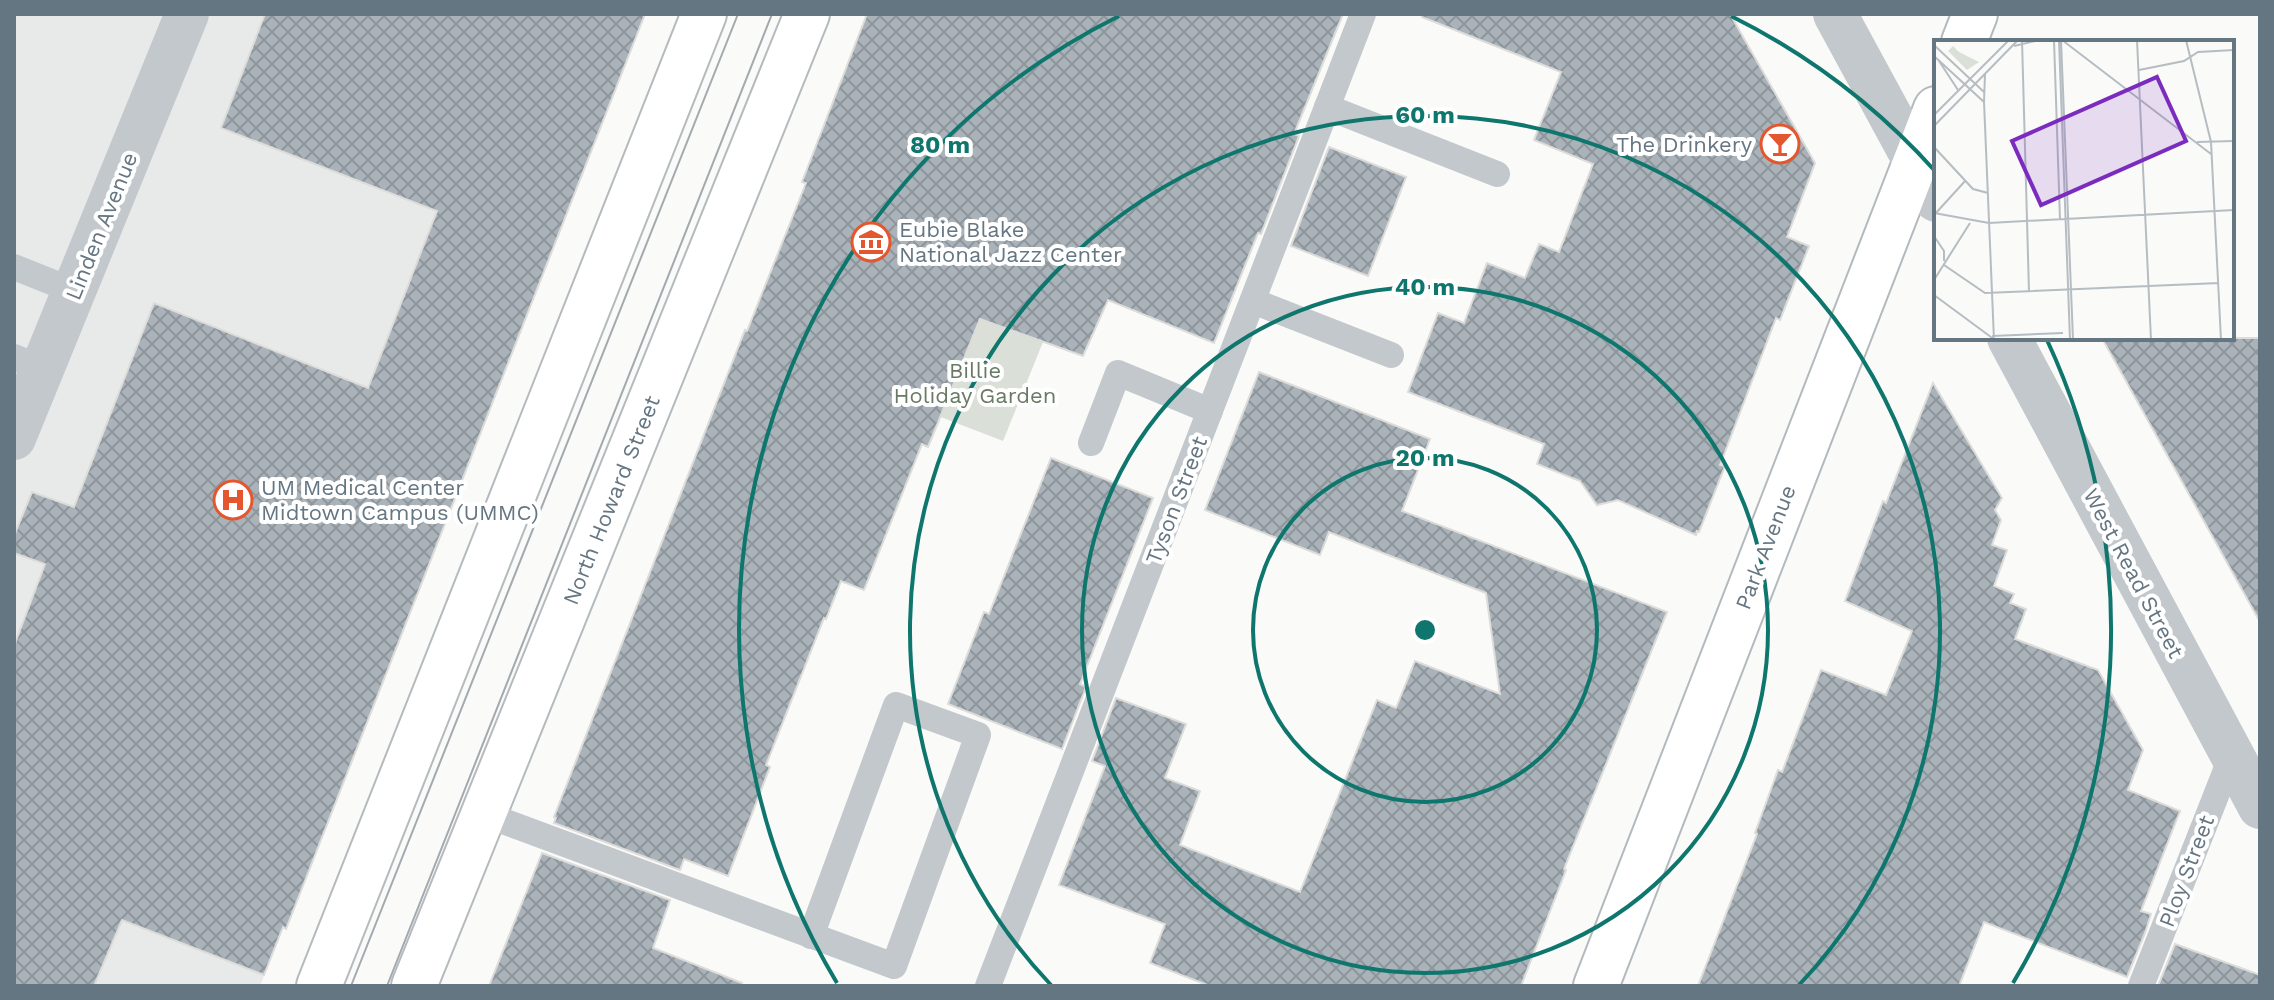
<svg xmlns="http://www.w3.org/2000/svg" width="2274" height="1000" font-family="'Work Sans',sans-serif">
<defs>
<pattern id="building-cross-hatch" width="8" height="8" patternUnits="userSpaceOnUse" patternTransform="scale(2)"><rect width="8" height="8" fill="#aab3b9"/><path d="M0 0l8 8M0 8l8-8" fill="none" stroke="#8e969c"/></pattern>
</defs>
<rect width="100%" height="100%" fill="#fafaf8"/>
<path fill="#e8e9e9" d="M14,14h631l-385,972h-246z"/>
<path fill="#dadfd7" d="M980,319l63,23 -40,99 -150,-58z"/>
<g fill="url(#building-cross-hatch)" stroke="#dcdcda" stroke-width="2">
<path d="M265,14h380l-359,915 -3,-2 -19,48 -142,-55 -28,66h-80v-340l31,-82 -31,-11v-17l18,-44 42,15 80,-204 214,85 69,-177 -216,-83z"/>
<path d="M867,14h476l-49,120 5,2 -38,98 -3,-1 -44,110 -106,-43 -25,56 -103,-37 -52,128 -6,-3 -58,146 -23,-9 -15,38 -2,-1 -58,147 4,2 -42,109 -44,-17 -4,11 -126,-47 2,-5 -2,-1 191,-487 2,1 59,-148 -4,-1z"/>
<path d="M1422,14h308l85,149 -28,74 22,9 -29,74 -4,-2 -19,50 -37,97 5,1 -26,66 -2,-1 -1,4 -78,-35 -21,5 -17,-24 -43,-17 7,-20 -136,-52 30,-79 26,10 23,-60 38,15 14,-34 20,8 34,-88 -59,-24 27,-68 -139,-55z"/>
<path d="M1329,147l77,30 -38,99 -77,-30z"/>
<path d="M2102,338h158v284l-50,-90z"/>
<path d="M1259,372l171,67 -28,72 265,101 -103,257 2,1 -45,116h-311l-60,-23 15,-39 -106,-39 46,-119 -13,-5 24,-63 70,26 -21,54 35,13 -20,54 120,47 77,-192 19,8 19,-47 85,33 -14,-101 -157,-61 -9,23 -115,-45z"/>
<path d="M1933,383l69,115 -7,12 6,10 -9,25 15,5 -13,36 20,8 -4,9 16,6 -11,30 83,31 45,80 -15,40 52,21 -39,100 10,3 -6,19 -18,44 -143,-55 -25,64h-261l59,-152 -2,-1 23,-63 4,2 39,-102 65,25 26,-64 -67,-30 38,-100 3,2z"/>
<path d="M1051,458l102,40 -73,186 6,3 -24,62 -114,-45 36,-92 5,2z"/>
<path d="M542,853l128,47 -17,48 89,35v3h-253z"/>
<path d="M2175,944l85,31v11h-102z"/>
</g>
<g fill="none" stroke-linecap="round" stroke-linejoin="round">
<defs>
<g id="secondary">
<path d="M1964,42l11,-28"/>
<path d="M1596,986l340,-877"/>
</g>
<g id="primary">
<path d="M319,986l385,-972"/>
<path d="M414,986l393,-972"/>
</g>
</defs>
<use href="#secondary" stroke="#b3babf" stroke-width="48"/>
<use href="#primary" stroke="#b5babe" stroke-width="48"/>
<g stroke="#c3c8cc" stroke-width="26">
<path d="M1327,107l170,67"/>
<path d="M14,267l60,24"/>
<path d="M1253,301l138,54"/>
<path d="M14,357l28,12"/>
<path d="M1091,443l27,-70 92,38"/>
<path d="M484,814l410,152 84,-231 -82,-30 -85,231"/>
<path d="M988,986l375,-972"/>
<path d="M2141,986l91,-231"/>
</g>
<g stroke="#c3c8cc" stroke-width="44">
<path d="M1835,14l101,186"/>
<path d="M2009,338l251,469"/>
<path d="M14,438l173,-424"/>
</g>
<use href="#secondary" stroke="#fff" stroke-width="44"/>
<use href="#primary" stroke="#fff" stroke-width="44"/>
<g stroke="#a2aab0" stroke-width="2">
<path d="M351,986l387,-972"/>
<path d="M387,986l385,-972"/>
</g>
</g>
<g fill="none" stroke="#0f766e" stroke-width="4">
<circle cx="1425" cy="630" r="172"/>
<circle cx="1425" cy="630" r="343"/>
<path d="M1051 985A515 515 0 1 1 1799 985"/>
<path d="M837 983A686 686 0 0 1 1119 16M1731 16A686 686 0 0 1 1935 171M2047 340A686 686 0 0 1 2013 983"/>
</g>
<defs>
<symbol id="bar-ring" viewBox="-11 -11 22 22"><circle r="9.5" fill="#fff" stroke="#e4572e" stroke-width="1.5"/><path d="M-6-5H6L.8 .8V4.5H3.5V6h-7V4.5H-.8V.8Z" fill="#e4572e"/></symbol>
<symbol id="museum-ring" viewBox="-11 -11 22 22"><circle r="9.5" fill="#fff" stroke="#e4572e" stroke-width="1.5"/><path d="M0-6L6-3V-2H-6V-3ZM-5-1h2V3h-2ZM-1-1h2V3h-2ZM3-1h2V3H3ZM-6 4H6V6H-6Z" fill="#e4572e"/></symbol>
<symbol id="hospital-ring" viewBox="-11 -11 22 22"><circle r="9.5" fill="#fff" stroke="#e4572e" stroke-width="1.5"/><path d="M-5-5h3v3.5h4V-5h3V5h-3V1.5h-4V5h-3Z" fill="#e4572e"/></symbol>
</defs>
<g fill-rule="evenodd">
<use href="#bar-ring" x="1758" y="122" width="44" height="44"/>
<use href="#museum-ring" x="849" y="220" width="44" height="44"/>
<use href="#hospital-ring" x="211" y="478" width="44" height="44"/>
</g>
<g text-anchor="middle" stroke-width="8" stroke-linejoin="round" paint-order="stroke">
<g font-size="22" fill="#657683" stroke="#fff" text-anchor="start">
<text x="1752" y="152" text-anchor="end">The Drinkery</text>
<text x="899" y="237">Eubie Blake<tspan x="899" dy="25">National Jazz Center</tspan></text>
<text x="261" y="495">UM Medical Center<tspan x="261" dy="25">Midtown Campus (UMMC)</tspan></text>
</g>
<g font-size="22" fill="#657683" stroke="#fff">
<text transform="translate(101 226) rotate(-68)" y="8">Linden Avenue</text>
<text transform="translate(611 500) rotate(-68)" y="8">North Howard Street</text>
<text transform="translate(1176 500) rotate(-69)" y="8">Tyson Street</text>
<text transform="translate(1765 547) rotate(-69)" y="8">Park Avenue</text>
<text transform="translate(2134 573) rotate(62)" y="8">West Read Street</text>
<text transform="translate(2186 871) rotate(-69)" y="8">Ploy Street</text>
</g>
<g font-size="22" fill="#687a64" stroke="#fff">
<text x="975" y="378">Billie<tspan x="975" dy="25">Holiday Garden</tspan></text>
</g>
</g>
<g transform="translate(1934 40)">
<rect width="300" height="300" fill="#fafaf8"/>
<path d="M19,6l6,6 20,10 -12,8 -19,-19z" fill="#dadfd7"/>
<path fill="none" stroke="#b5bdc2" stroke-width="2" d="M88,0l7,252M120,0l6,180M125,0l11,300M127,0l12,300M128,0l149,114M203,0l14,300M252,0l25,102 10,198M0,5l50,47M80,6l25,-6M0,16l50,46 10,238M5,21l19,29M205,30l45,-9 14,-9 36,-2M50,62l1,-28M0,75l75,-75M0,86l84,-86M263,102l37,-1M0,107l39,42 15,4M0,173l55,10 245,-13M1,174l31,-34M0,196l10,15v10M10,225l41,28 234,-10M0,240l36,-57M0,255l61,45M58,296l71,-3"/>
<path fill="#7b2cbf" fill-opacity="0.15" stroke="#7b2cbf" stroke-width="4" d="M223,37l29,64 -145,64 -29,-64z"/>
<rect width="300" height="300" fill="none" stroke="#657683" stroke-width="4"/>
</g>
<circle cx="1425" cy="630" r="12" fill="#0f766e" stroke="#fff" stroke-width="4"/>
<g font-size="24" text-anchor="middle" font-weight="bold" fill="#0f766e" stroke="#fff" stroke-width="8" stroke-linejoin="round" paint-order="stroke">
<text x="1425" y="123">60 m</text>
<text x="940" y="153">80 m</text>
<text x="1425" y="295">40 m</text>
<text x="1425" y="466">20 m</text>
</g>
<rect width="2274" height="1000" fill="none" stroke="#657683" stroke-width="32"/>
</svg>
